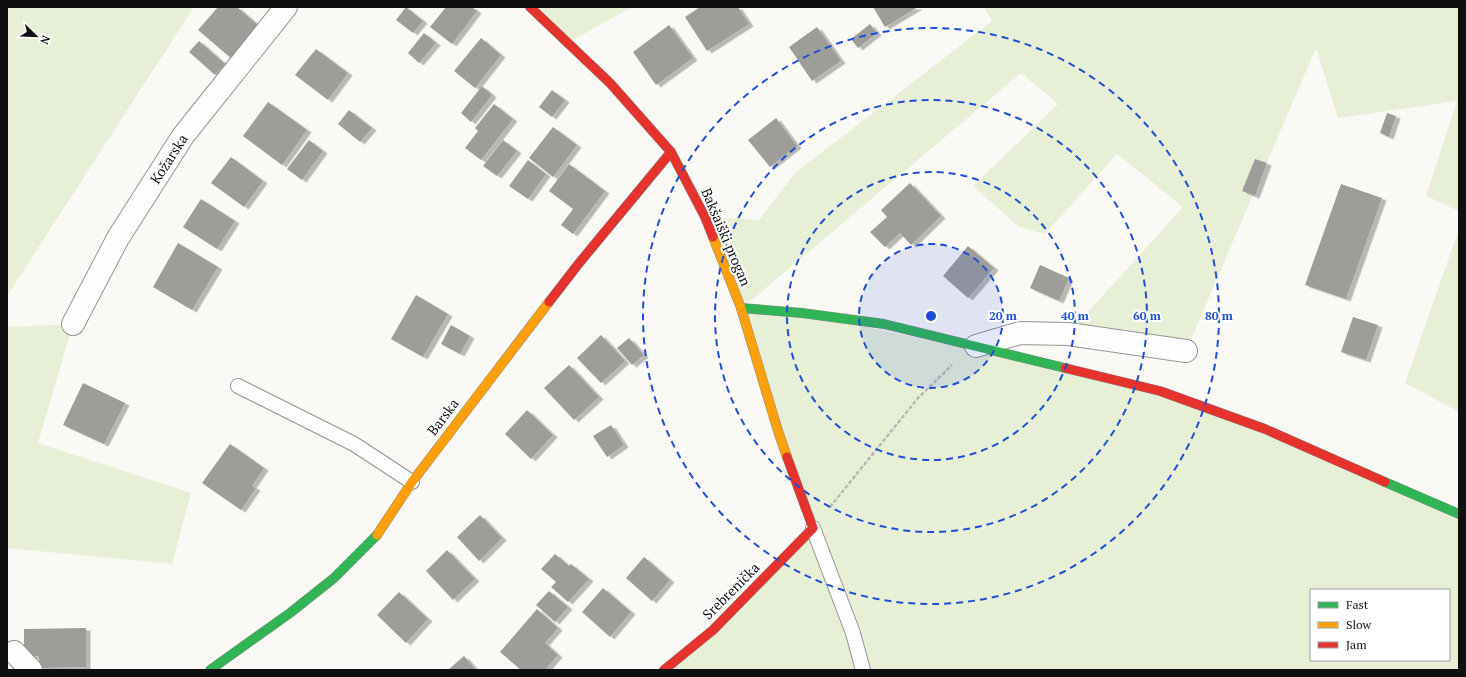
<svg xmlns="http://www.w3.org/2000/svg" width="1466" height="677" font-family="'PT Serif',serif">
<defs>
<filter id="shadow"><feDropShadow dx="4.5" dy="2.5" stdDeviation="0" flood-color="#0004"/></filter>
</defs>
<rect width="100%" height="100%" fill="#fbf9f5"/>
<g fill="#e8efd7" fill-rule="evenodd">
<path d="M7,7h187l-187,289z"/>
<path d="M530,7h102l-65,36z"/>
<path d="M984,7h475v204l-33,-15 31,-95 -119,17 -22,-70 -130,303 -118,-17 115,-127 -66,-53 -72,80 -26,-7 -46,-41 85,-82 -37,-31 -279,235 60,5 358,78 299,123v156h-795l149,-142 -108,-311 54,3 36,-47 197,-152zM1311,590h138v70h-138z"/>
<path d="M1459,229v183l-54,-29z"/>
<path d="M73,324l-35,119 153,50 -19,71 -165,-16v-221z"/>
</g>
<g fill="#9f9d9a" filter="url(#shadow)">
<path d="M218,7h19l23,20 -28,32 -34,-29z"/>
<path d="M406,7l17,14 -10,12 -17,-13z"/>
<path d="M446,7h26l5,4 -25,33 -22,-17z"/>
<path d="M700,7h38l11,17 -42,27 -22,-34z"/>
<path d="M873,7h45l-33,20z"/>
<path d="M870,24l7,9 -19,15 -7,-9z"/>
<path d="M669,25l24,33 -37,27 -23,-33z"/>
<path d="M817,27l24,34 -29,20 -23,-34z"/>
<path d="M424,33l12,10 -17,20 -11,-10z"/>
<path d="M481,38l20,17 -26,33 -21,-17z"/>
<path d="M199,41l26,23 -10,11 -26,-23z"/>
<path d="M316,49l32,24 -20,27 -33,-25z"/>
<path d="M482,86l10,9 -21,27 -10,-9z"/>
<path d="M552,90l13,10 -13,17 -13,-10z"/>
<path d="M268,102l39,28 -25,35 -39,-29z"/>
<path d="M494,104l19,15 -32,41 -16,-12 13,-17 -3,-3z"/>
<path d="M349,110l23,18 -12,14 -22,-18z"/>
<path d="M1387,113l9,3 -7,21 -9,-4z"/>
<path d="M776,118l21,28 -27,21 -22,-27z"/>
<path d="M553,127l24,18 -24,32 -24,-19z"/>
<path d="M309,140l14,11 -21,29 -15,-11z"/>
<path d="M503,140l14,11 -20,25 -14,-10z"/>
<path d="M231,157l32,24 -19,26 -33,-24z"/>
<path d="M1255,159l12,4 -12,33 -13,-5z"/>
<path d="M528,160l18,14 -18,25 -19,-13z"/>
<path d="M569,164l36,27 -32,43 -12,-9 12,-16 -24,-18z"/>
<path d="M910,183l31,33 -30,29 -11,-12 -15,14 -15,-15 17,-15 -6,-7z"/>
<path d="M1341,184l41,14 -36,101 -41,-14z"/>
<path d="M201,199l34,22 -18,28 -34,-22z"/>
<path d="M178,243l40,24 -26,43 -39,-23z"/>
<path d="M968,246l26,22 -26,30 -25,-22z"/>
<path d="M1040,265l29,13 -10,23 -29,-13z"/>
<path d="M416,295l32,19 -25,43 -32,-18z"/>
<path d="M1353,317l25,8 -12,35 -25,-8z"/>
<path d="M451,325l19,11 -10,18 -19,-10z"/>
<path d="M601,335l24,26 -24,22 -24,-25z"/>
<path d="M629,338l15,17 -12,10 -15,-17z"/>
<path d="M569,365l30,32 -25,23 -30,-32z"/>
<path d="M83,383l42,20 -21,41 -41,-19z"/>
<path d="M527,410l26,25 -22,24 -26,-25z"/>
<path d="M611,425l13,20 -17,12 -14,-21z"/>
<path d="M230,444l34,24 -12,18 4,2 -15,22 -39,-27z"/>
<path d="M480,515l22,23 -23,23 -22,-24z"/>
<path d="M447,550l28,29 -22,21 -27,-29z"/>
<path d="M555,554l14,12 2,-2 18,15 -21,23 -17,-15 5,-5 -15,-13z"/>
<path d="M644,557l26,23 -18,21 -26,-23z"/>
<path d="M603,588l28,24 -21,25 -28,-25z"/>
<path d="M549,591l19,16 -13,15 -19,-17z"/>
<path d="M399,592l29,27 -22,24 -29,-28z"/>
<path d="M537,609l21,19 -13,15 13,12 -13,15h-24l-21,-18z"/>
<path d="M86,628v39l-47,1v-12l-15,1v-28z"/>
<path d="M464,656l12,14h-28z"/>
</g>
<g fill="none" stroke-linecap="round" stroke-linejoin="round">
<defs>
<g id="lane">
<path d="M238,386l116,58 58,38"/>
<path d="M813,528l40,105 10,37"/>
</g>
<g id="street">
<path d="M73,324l45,-86 65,-102 103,-129"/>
<path d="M976,346l44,-13 48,1 118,17"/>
<path d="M14,652l17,18"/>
</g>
<g id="fast">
<path d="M741,308l61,5 82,11 181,44"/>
<path d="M1385,482l74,32"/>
<path d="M210,670l80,-57 44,-35 43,-43"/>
</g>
<g id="slow">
<path d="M713,237l28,71 37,123 9,26"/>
<path d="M377,535l35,-53 137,-180"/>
</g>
<g id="jam">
<path d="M530,7l80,76 61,69 34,65 8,20"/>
<path d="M549,302l31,-40 91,-110"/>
<path d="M1065,368l95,23 105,38 120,53"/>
<path d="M664,670l49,-40 100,-102 -26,-71"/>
</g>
</defs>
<use href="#lane" stroke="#959493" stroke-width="16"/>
<use href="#street" stroke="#959493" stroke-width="24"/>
<use href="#fast" stroke="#8c8b89" stroke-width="10"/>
<use href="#slow" stroke="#8c8b89" stroke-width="10"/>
<use href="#jam" stroke="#8c8b89" stroke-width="10"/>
<path stroke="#b9b8b8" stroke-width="2.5" stroke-dasharray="4 2" stroke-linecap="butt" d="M830,507l88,-109 34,-33"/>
<use href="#lane" stroke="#fefefe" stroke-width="14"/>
<use href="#street" stroke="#fefefe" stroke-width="22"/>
<use href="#fast" stroke="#30b455" stroke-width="9"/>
<use href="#slow" stroke="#ff9f0a" stroke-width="9"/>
<use href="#jam" stroke="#e5322d" stroke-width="9"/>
</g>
<circle cx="931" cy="316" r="72" fill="#1d4ed8" fill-opacity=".12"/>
<g fill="none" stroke="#1d4ed8" stroke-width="2" stroke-dasharray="7 5">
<circle cx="931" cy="316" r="72"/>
<circle cx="931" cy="316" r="144"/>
<circle cx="931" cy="316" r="216"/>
<circle cx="931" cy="316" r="288"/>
</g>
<g text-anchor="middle" stroke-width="4" stroke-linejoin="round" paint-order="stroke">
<g font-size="14" fill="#0f0f0f" stroke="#fff">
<text transform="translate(169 159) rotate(-57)" y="5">Kožarska</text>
<text transform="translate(726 237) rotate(67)" y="5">Bakšaiški progan</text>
<text transform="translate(443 417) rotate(-53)" y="5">Barska</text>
<text transform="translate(731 591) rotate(-45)" y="5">Srebrenička</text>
</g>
</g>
<circle cx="931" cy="316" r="6" fill="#1d4ed8" stroke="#fff" stroke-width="2"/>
<g font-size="12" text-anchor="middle" font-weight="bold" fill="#1d4ed8" stroke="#fff" stroke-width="4" stroke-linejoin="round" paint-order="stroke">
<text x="1003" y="320">20 m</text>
<text x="1075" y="320">40 m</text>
<text x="1147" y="320">60 m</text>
<text x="1219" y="320">80 m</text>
</g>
<rect width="1466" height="677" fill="none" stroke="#0f0f0f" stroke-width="16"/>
<rect x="1310" y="589" width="140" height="72" fill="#ffffff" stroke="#9f9f9f"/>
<rect x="1318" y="602" width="20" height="6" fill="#30b455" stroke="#9f9f9f"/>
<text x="1346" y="609" font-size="12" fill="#0f0f0f">Fast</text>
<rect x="1318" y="622" width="20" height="6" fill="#ff9f0a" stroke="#9f9f9f"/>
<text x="1346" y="629" font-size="12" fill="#0f0f0f">Slow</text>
<rect x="1318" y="642" width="20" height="6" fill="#e5322d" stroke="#9f9f9f"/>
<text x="1346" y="649" font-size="12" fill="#0f0f0f">Jam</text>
<g transform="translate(36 36) rotate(113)" stroke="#ffffff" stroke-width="3" paint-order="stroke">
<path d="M0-3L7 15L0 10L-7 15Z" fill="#0f0f0f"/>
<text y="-6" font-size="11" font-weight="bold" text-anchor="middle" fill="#0f0f0f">N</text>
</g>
</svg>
